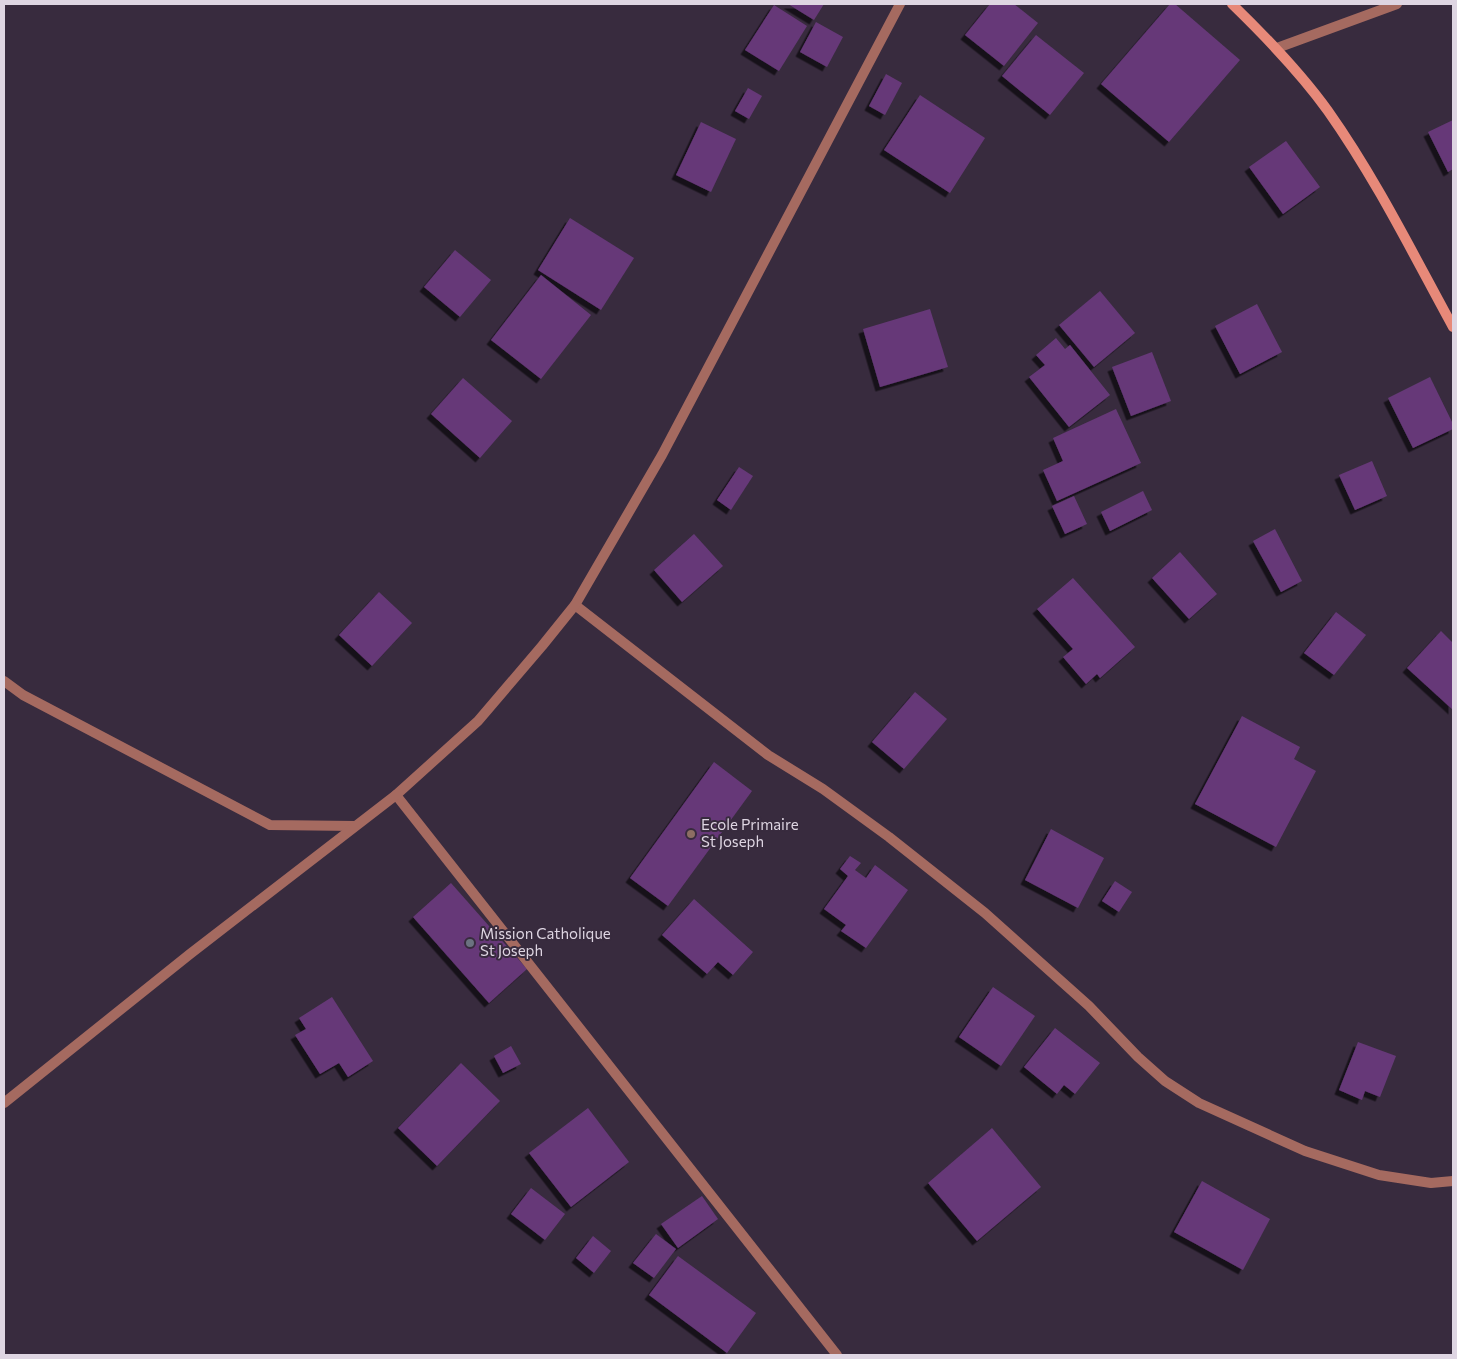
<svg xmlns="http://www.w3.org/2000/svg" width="1457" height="1359" font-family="Commissioner,sans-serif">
<defs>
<filter id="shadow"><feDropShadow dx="-4.5" dy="4.5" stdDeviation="0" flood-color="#0009"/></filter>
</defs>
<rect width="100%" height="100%" fill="#382b3e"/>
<g fill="#663878" filter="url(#shadow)">
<path d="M788,4h36l-10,16z"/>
<path d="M990,4h24l24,19 -34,43 -39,-31z"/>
<path d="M1170,4h5l65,56 -71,82 -68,-58z"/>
<path d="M774,5l33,21 -28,45 -34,-21z"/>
<path d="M816,22l27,15 -16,30 -27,-15z"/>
<path d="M1036,35l48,38 -34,42 -48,-39z"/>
<path d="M886,74l16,9 -17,32 -16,-9z"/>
<path d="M748,88l14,8 -13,23 -14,-8z"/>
<path d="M920,95l65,43 -35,55 -66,-43z"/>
<path d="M1453,120v49l-5,3 -20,-40z"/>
<path d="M701,122l35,17 -25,53 -35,-17z"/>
<path d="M1286,141l34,46 -37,27 -34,-47z"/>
<path d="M570,218l64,40 -33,52 -63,-40z"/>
<path d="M455,250l36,30 -31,37 -36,-30z"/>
<path d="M541,275l50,40 -50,64 -50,-39z"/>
<path d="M1100,291l35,42 -41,34 -35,-42z"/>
<path d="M1257,304l25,48 -42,22 -25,-48z"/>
<path d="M930,309l18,58 -68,20 -17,-58z"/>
<path d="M1056,338l9,11 5,-4 40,50 -41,32 -40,-50 16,-12 -9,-10z"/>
<path d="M1152,352l19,49 -40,15 -19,-49z"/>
<path d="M1430,377l23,47v5l-40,19 -25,-50z"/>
<path d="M463,378l49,43 -32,37 -49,-44z"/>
<path d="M1116,409l25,54 -84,38 -14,-31 20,-9 -10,-23z"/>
<path d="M1372,461l15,35 -32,14 -16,-35z"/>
<path d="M739,467l14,9 -22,34 -14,-10z"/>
<path d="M1143,491l9,19 -42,21 -9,-19z"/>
<path d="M1074,496l13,28 -22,10 -13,-28z"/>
<path d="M1275,529l27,52 -21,11 -28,-51z"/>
<path d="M694,534l29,32 -41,36 -28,-32z"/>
<path d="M1180,552l37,42 -28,25 -37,-41z"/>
<path d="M1073,578l62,69 -35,31 -3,-4 -11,10 -23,-27 10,-8 -36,-40z"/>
<path d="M379,592l33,31 -40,43 -33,-31z"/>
<path d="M1336,612l30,23 -32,40 -30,-22z"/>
<path d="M1441,631l12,12v67l-46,-42z"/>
<path d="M915,692l32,27 -43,50 -32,-27z"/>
<path d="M1242,716l58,31 -6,12 22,12 -40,76 -81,-43z"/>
<path d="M714,762l38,29 -84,115 -38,-28z"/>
<path d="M1051,829l53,29 -26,50 -53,-28z"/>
<path d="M850,856l11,7 -6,7 11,8 9,-13 33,25 -42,58 -25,-17 5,-6 -22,-16 24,-33 -8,-7z"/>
<path d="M1115,881l17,11 -13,20 -17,-11z"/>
<path d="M451,883l76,86 -38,34 -76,-86z"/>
<path d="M694,899l59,53 -20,23 -15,-13 -11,12 -45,-39z"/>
<path d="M993,987l42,29 -34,50 -42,-29z"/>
<path d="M332,997l41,64 -25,16 -9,-14 -19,11 -25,-39 11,-6 -7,-11z"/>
<path d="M1055,1028l45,35 -25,31 -11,-9 -7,9 -33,-27z"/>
<path d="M1358,1042l38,14 -16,41 -15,-6 -3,9 -23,-10z"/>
<path d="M511,1046l10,18 -18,9 -9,-17z"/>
<path d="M461,1063l39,38 -63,65 -39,-38z"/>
<path d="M588,1108l41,54 -58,45 -42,-54z"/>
<path d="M992,1128l49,59 -64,54 -49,-58z"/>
<path d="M1202,1181l68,38 -27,51 -69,-38z"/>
<path d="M531,1188l34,26 -20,26 -34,-26z"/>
<path d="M702,1196l16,23 -40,29 -17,-24z"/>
<path d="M656,1234l20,15 -22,29 -21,-15z"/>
<path d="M593,1236l18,15 -17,22 -18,-15z"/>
<path d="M678,1256l78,57 -29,40 -78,-58z"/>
</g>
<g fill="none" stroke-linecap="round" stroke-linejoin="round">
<g stroke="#a56a60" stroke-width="10">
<path d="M1277,48l120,-44"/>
<path d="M575,605l193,150 55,34 66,48 96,76 104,93 49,51 27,24 34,22 106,48 74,24 52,8 22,-2"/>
<path d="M4,681l19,14 247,130 85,1"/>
<path d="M396,795l441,560"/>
<path d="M4,1103l186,-149 206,-159 82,-74 64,-75 33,-41 87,-150 238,-451"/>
</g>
<path stroke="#e78979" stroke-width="10" d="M1232,4c34,33 68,68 96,107 48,68 85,143 125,216"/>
</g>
<circle fill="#8d6e63" stroke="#382b3e" stroke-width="2" cx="691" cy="834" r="5"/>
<circle fill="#6b7280" stroke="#382b3e" stroke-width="2" cx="470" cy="943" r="5"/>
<g text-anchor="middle" stroke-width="4" stroke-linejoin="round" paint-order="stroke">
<g font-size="15" fill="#ded5e2" stroke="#382b3e" text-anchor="start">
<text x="701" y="830">Ecole Primaire<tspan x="701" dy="17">St Joseph</tspan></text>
<text x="480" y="939">Mission Catholique<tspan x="480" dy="17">St Joseph</tspan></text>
</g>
</g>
<rect width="1457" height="1359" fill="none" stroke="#ded5e2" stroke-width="10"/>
</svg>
